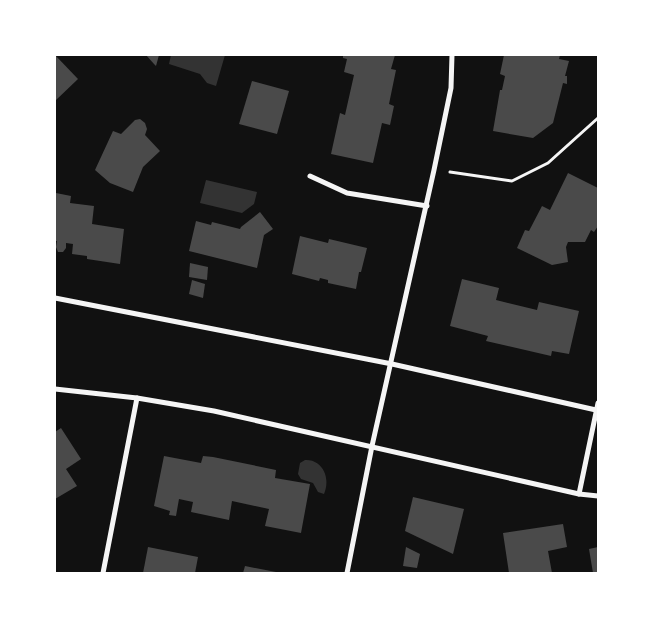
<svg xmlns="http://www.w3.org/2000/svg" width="653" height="628" font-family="Figtree,sans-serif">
<rect width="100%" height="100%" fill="#111"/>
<g fill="#333">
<path d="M171,55h54l-9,31 -9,-3 -7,-9 -31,-10z"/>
<path d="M206,180l51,12 -3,12 -12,9 -42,-10z"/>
<path d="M305,460c18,-1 26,19 19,34l-6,-2 -5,-9 -12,-4 -3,-5 2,-11z"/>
</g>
<g fill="#4a4a4a">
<path d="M55,55l23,24 -23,22z"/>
<path d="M146,55h13l-3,11 -2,-2z"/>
<path d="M343,55h52l-4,14 5,1 -7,34 5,2 -4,19 -8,-2 -9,40 -42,-9 9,-41 5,2 9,-40 -10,-3 3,-13 -4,-1z"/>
<path d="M504,55h56l-1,4 10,2 -4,15h2v8l-4,-1 -10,40 -20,15 -40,-7 7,-41h2l3,-14 -5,-2z"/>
<path d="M252,81l37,10 -12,43 -38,-10z"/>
<path d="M140,119l5,4 2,6 -2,6 15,16 -17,16 -10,25 -23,-9 -15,-13 18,-39 8,3 14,-14z"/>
<path d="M568,173l30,15v38l-4,6 -3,-2 -6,12h-17l-2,5 2,15 -16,3 -35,-17 8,-18 4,1 13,-25 8,4z"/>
<path d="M56,193l15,3 -1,7 24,3 -2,18 32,5 -4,35 -33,-5v-3l-15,-2 1,-10 -7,-1v5l-3,4h-5l-2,-5 1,-6h-2z"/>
<path d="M260,212l13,17 -9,6 -7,33 -68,-17 7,-30 15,4 1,-3 28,7 1,-2z"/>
<path d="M300,236l28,7 1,-4 38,9 -6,24h-2l-3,17 -28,-6v-3l-8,-2 -1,3 -27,-7z"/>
<path d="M190,263l18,4 -1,13 -18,-3z"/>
<path d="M462,279l37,9 -3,12 41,10 2,-8 40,9 -10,43 -17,-3 -1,5 -65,-15 2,-5 -38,-10z"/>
<path d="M192,280l13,4 -2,14 -14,-4z"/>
<path d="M61,428l20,31 -15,10 11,17 -22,13v-67z"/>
<path d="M164,456l37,7 2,-7 10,1 63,13 -1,8 35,6 -9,49 -36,-7 4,-17 -37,-8 -3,19 -38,-8 2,-10 -14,-3 -3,17 -7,-1 1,-4 -16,-5z"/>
<path d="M413,497l51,12 -11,45 -48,-23z"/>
<path d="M563,524l4,23 -19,4 4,22h-43l-6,-40z"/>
<path d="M148,547l50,10 -3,16h-52z"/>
<path d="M406,547l14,7 -3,14 -14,-2z"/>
<path d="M598,547v26h-5l-4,-24z"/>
<path d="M245,566l31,6v1h-33z"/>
</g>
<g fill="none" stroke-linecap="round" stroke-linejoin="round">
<path stroke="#f5f5f5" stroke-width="3" d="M450,172l62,9 36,-18 50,-45"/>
<g stroke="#f5f5f5" stroke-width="5">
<path d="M310,176l37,17 80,13"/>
<path d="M55,298l337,66 204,46"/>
<path d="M55,389l82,9 77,13 365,83 19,2"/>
<path d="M579,494l19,-91"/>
<path d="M103,573l34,-175"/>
<path d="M347,573l25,-127 62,-276 17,-82 1,-33"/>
</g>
</g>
<rect width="653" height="628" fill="none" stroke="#ffffff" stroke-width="112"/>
</svg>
